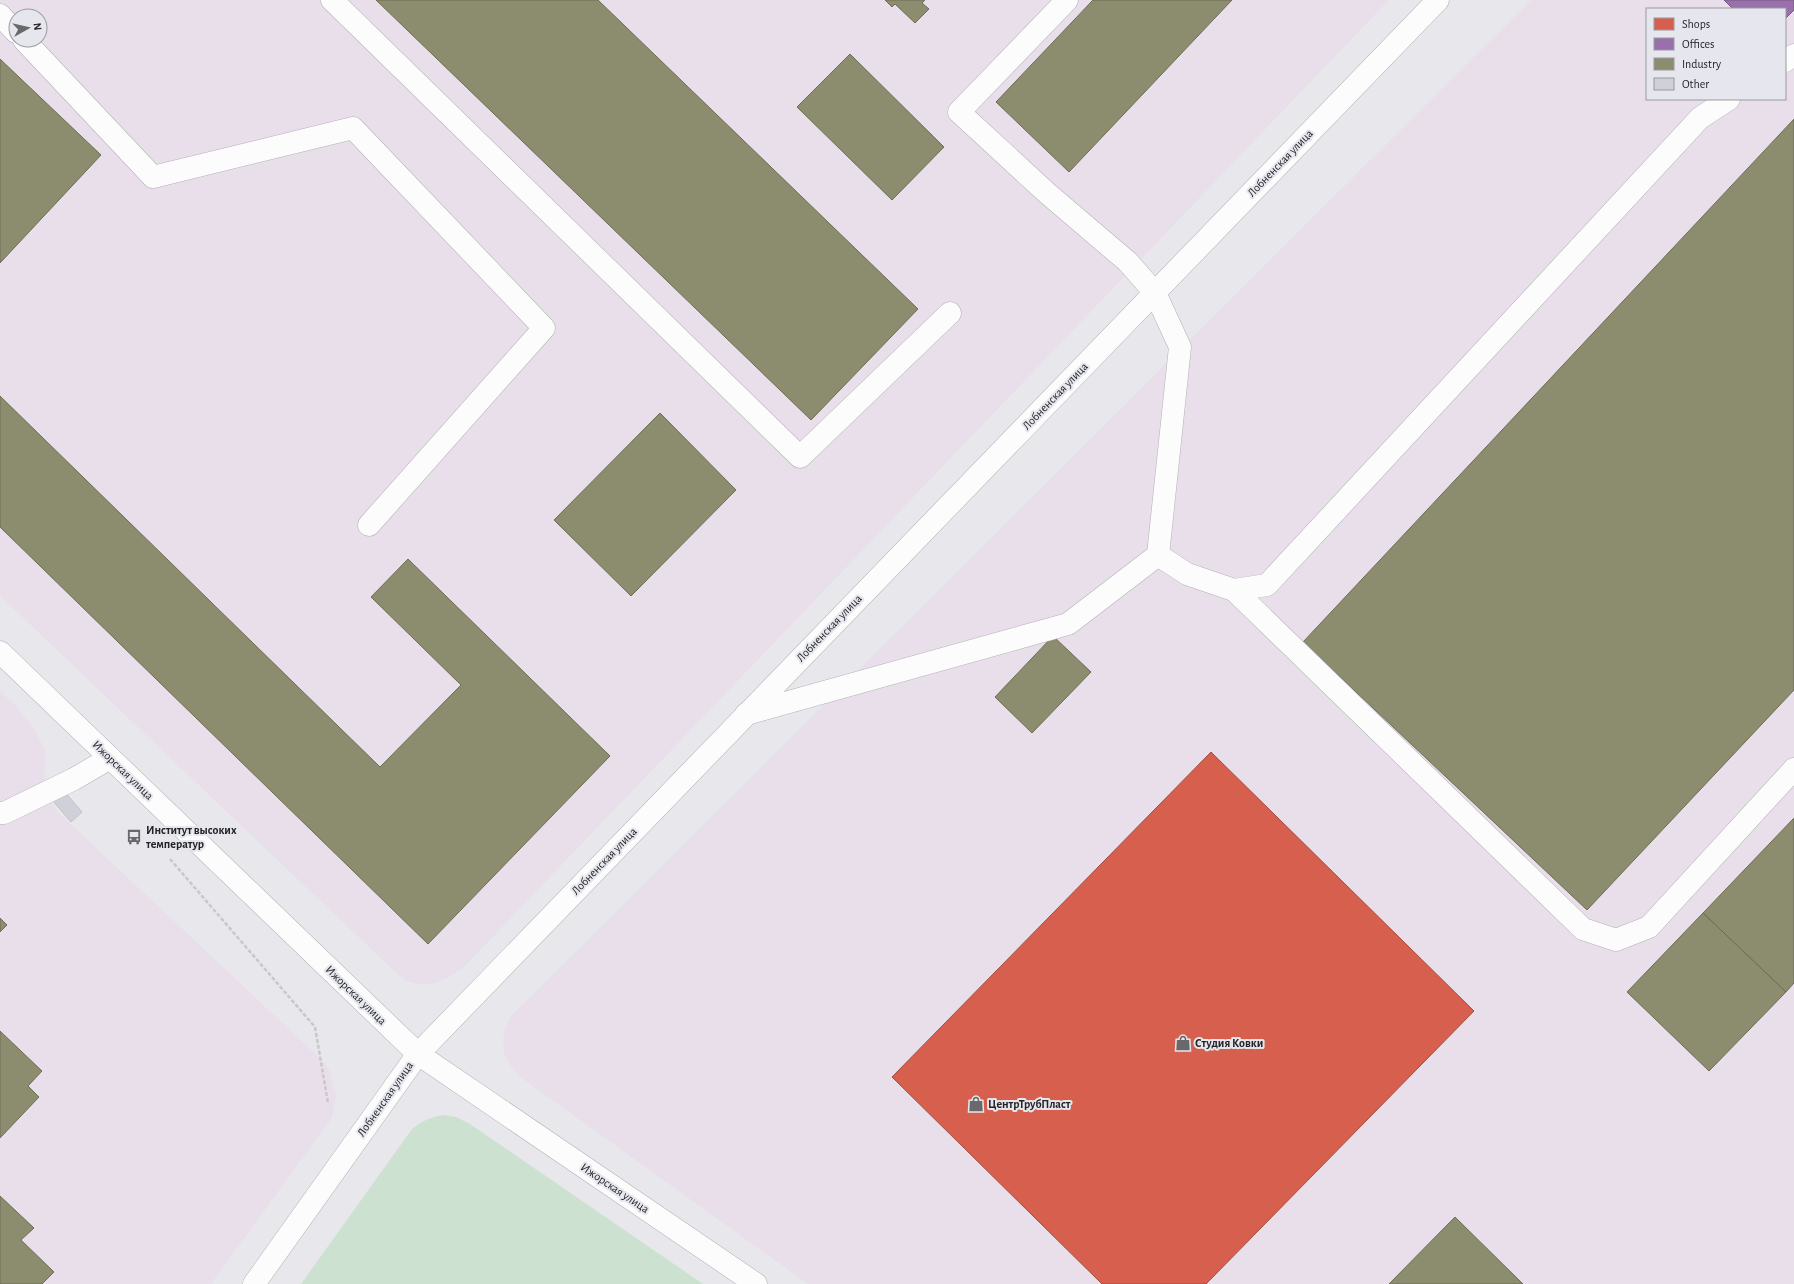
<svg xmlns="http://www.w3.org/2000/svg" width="1794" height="1284" font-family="'Alegreya Sans',sans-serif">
<rect width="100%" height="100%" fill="#e8e8ec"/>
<g fill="#e9dfea" fill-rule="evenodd">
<path d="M0,0h1389l-925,967 -13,9 -15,7 -13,2 -14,-3 -12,-8 -397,-378zM16,16h24v24h-24z"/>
<path d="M1531,0h263v1284h-986l-288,-207 -10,-12 -6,-12 -1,-13 2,-12 6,-12zM1647,9h138v90h-138z"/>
<path d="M0,691l17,16 18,23 10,20v42l13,20 265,249 7,10 6,24 -4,23 -121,166h-211z"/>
</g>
<path fill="#cde1d0" d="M444,1115l12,2 14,7 233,160h-402l111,-155c11,-9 19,-12 32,-14z"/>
<path fill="#d6604d" stroke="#a14e41" d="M1211,752l263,259 -268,273h-104l-210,-207z"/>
<path fill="#9970ab" stroke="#765983" d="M1724,0h70v10l-9,9v-10h-52z"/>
<g fill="#8c8c6e" stroke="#6d6d58">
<path d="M376,0h222l320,309 -107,111z"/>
<path d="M885,0h40l-3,3 7,6 -14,14 -20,-19 -3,3z"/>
<path d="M1093,0h139l-163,172 -73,-70z"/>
<path d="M850,54l94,93 -52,53 -95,-93z"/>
<path d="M0,59l101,96 -101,108z"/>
<path d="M1794,119v571l-207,220 -284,-268z"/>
<path d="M0,396l380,371 81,-82 -90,-88 37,-38 202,197 -182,188 -428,-417z"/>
<path d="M660,413l76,77 -105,106 -77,-76z"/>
<path d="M1053,636l38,36 -59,61 -37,-36z"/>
<path d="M1794,818v165l-8,9 -83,-79z"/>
<path d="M1703,913l83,79 -77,79 -82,-79z"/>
<path d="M0,918l7,7 -7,7z"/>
<path d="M0,1031l42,40 -14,15 11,11 -39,41z"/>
<path d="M0,1196l34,32 -13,12 33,32 -12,12h-42z"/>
<path d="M1455,1217l68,67h-134z"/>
</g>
<path fill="#d0d0da" stroke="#c2c1c4" d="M63,790l19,22 -11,10 -19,-22z"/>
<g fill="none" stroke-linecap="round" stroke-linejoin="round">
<defs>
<g id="minor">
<path d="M332,0l468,457 150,-144"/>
<path d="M0,15l16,17"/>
<path d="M24,40l129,137 200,-49 191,200 -175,197"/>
<path d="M1785,61l9,-6"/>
<path d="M1158,555l29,19 47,16 33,-5 433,-467 29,-19"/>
<path d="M1234,590l349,339 33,11 33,-13 145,-158"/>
<path d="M0,652l418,402 338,230"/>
<path d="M746,714l322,-90 90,-69 22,-208 -25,-54 -27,-31 -81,-69 -88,-81 108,-112"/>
<path d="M0,813h4l70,-34 36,-21"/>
<path d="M254,1284l164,-230 1020,-1054"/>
</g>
</defs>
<use href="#minor" stroke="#b1b1b4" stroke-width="23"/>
<path stroke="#c8c8ca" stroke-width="2.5" stroke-dasharray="4 2" stroke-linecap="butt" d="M170,859l145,168 13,76"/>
<use href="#minor" stroke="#fcfcfc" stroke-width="22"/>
</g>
<defs>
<symbol id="bus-bare" viewBox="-9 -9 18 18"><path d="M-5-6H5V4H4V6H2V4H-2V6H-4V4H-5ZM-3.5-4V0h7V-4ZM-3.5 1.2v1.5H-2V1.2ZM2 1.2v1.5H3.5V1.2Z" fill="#69696b" stroke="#e6e7ee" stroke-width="2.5" paint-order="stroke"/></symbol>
<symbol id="shop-bare" viewBox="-9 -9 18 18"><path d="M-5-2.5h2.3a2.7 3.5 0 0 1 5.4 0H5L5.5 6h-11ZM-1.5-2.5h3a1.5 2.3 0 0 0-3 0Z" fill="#69696b" stroke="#e6e7ee" stroke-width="2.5" paint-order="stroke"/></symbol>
</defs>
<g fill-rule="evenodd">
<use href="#bus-bare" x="123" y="826" width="22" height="22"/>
<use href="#shop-bare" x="1172" y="1032" width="22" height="22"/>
<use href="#shop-bare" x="965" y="1093" width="22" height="22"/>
</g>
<g text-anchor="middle" stroke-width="4" stroke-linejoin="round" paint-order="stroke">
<g font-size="12" fill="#242426" stroke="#e6e7ee">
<text transform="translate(1280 163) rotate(-46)" y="4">Лобненская улица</text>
<text transform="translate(1055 396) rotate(-46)" y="4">Лобненская улица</text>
<text transform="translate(829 628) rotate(-46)" y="4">Лобненская улица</text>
<text transform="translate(123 770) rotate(44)" y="4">Ижорская улица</text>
<text transform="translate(604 861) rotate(-46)" y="4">Лобненская улица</text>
<text transform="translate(356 995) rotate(44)" y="4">Ижорская улица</text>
<text transform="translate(385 1099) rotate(-55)" y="4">Лобненская улица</text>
<text transform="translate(615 1188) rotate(34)" y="4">Ижорская улица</text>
</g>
<g font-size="12" font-weight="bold" fill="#242426" stroke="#e6e7ee" text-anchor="start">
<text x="146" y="834">Институт высоких<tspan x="146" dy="14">температур</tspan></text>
<text x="1195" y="1047">Студия Ковки</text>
<text x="988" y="1108">ЦентрТрубПласт</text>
</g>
</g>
<rect x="1646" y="8" width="140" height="92" fill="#e6e7ee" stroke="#98999e"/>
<rect x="1654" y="18" width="20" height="12" fill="#d6604d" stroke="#98999e"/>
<text x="1682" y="28" font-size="12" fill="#242426">Shops</text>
<rect x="1654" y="38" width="20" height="12" fill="#9970ab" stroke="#98999e"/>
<text x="1682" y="48" font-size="12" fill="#242426">Offices</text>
<rect x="1654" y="58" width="20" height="12" fill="#8c8c6e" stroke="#98999e"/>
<text x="1682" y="68" font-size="12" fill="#242426">Industry</text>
<rect x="1654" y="78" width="20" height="12" fill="#d0d0da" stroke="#98999e"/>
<text x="1682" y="88" font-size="12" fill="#242426">Other</text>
<g transform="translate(28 28) rotate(82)"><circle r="19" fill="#e6e7ee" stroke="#98999e"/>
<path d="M0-3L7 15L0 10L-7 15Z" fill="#69696b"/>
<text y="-6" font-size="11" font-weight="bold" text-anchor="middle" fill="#242426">N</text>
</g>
</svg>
